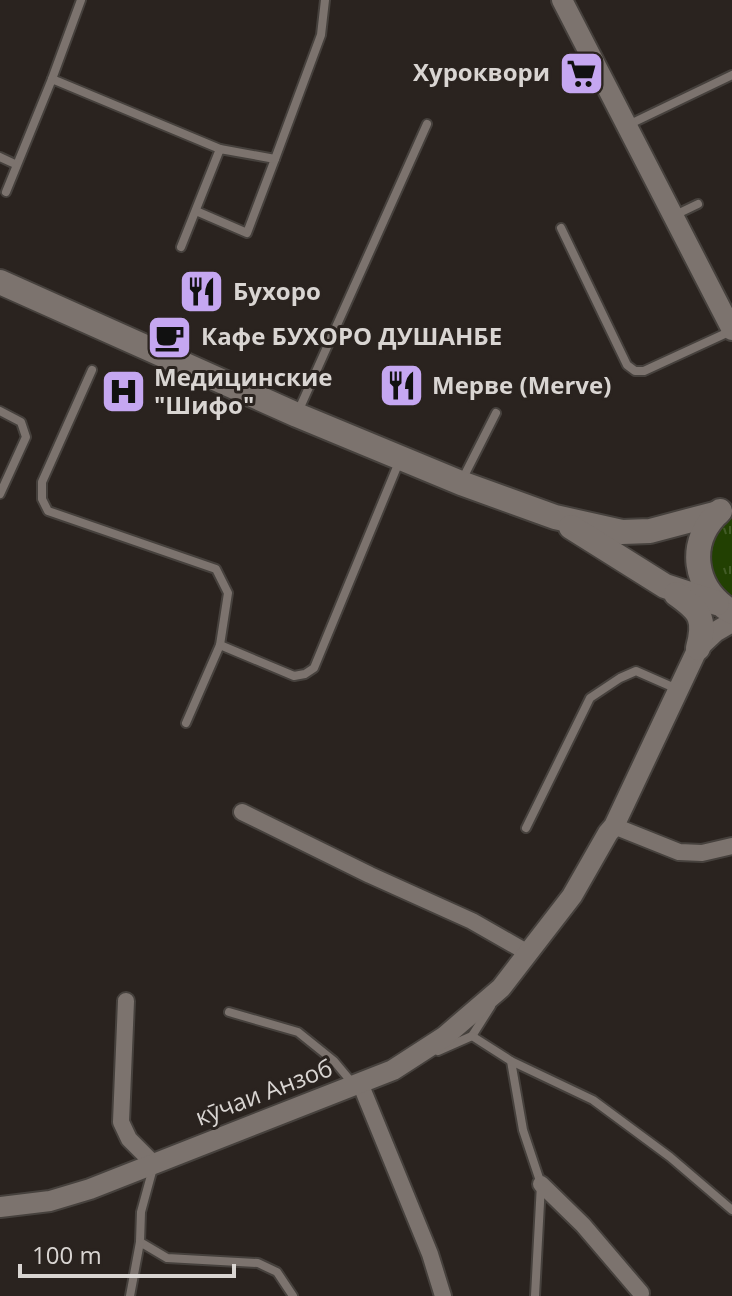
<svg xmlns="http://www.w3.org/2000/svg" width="732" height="1296" font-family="'Open Sans',sans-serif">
<defs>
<pattern id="grass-tufts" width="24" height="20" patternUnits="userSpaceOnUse" patternTransform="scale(2)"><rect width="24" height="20" fill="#224002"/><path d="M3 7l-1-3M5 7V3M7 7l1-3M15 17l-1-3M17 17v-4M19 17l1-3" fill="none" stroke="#425b26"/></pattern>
</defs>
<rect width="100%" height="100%" fill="#2a231f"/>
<path fill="url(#grass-tufts)" d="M732,516v83l-16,-14 -8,-31 4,-15 9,-14z"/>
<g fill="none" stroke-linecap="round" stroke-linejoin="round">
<defs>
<g id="service">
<path d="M52,79l29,-79"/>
<path d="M628,125l104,-50"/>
<path d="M0,157l15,7"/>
<path d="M6,192l46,-113 168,70"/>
<path d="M196,211l51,22 28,-74"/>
<path d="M673,216l25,-12"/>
<path d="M561,228l66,137 8,6h9l87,-40"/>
<path d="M181,247l39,-98 55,10 46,-124 4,-35"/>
<path d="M92,370l-50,112v17l6,12 168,58 12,24 -8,52 -34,78"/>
<path d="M0,411l21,11 5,15 -26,57"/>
<path d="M297,414l130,-290"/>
<path d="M461,482l35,-69"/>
<path d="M220,645l74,31 11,-2 9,-6 85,-206"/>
<path d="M526,828l64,-130 30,-20 16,-7 41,18"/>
<path d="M229,1012l69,20 36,29 20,24"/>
<path d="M472,1036l19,-30"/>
<path d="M438,1051l34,-15 39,25 12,69 18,54 -6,112"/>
<path d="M511,1061l82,39 77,57 62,53"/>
<path d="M153,1168l-12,44 -1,30 27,16 91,5 19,9 16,24"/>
<path d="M130,1296l10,-54"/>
</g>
<g id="minor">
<path d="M242,812l128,63 102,46 56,32"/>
<path d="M614,826l65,26 23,1 30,-7"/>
<path d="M126,1001l-5,121 8,17 25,25"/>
<path d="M360,1083l70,171 13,42"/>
<path d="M541,1184l42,41 58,68"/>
</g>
<g id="tertiary">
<path d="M562,0l170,330"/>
<path d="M0,1207l50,-6 40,-12 303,-119 51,-33 57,-49 71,-92 36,-63 6,-7 84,-178 17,-16 17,-10"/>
</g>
<g id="secondary">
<path d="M0,282l297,133 164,68 94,34 67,15 28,-1 68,-18"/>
<path d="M720,511c-34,31 -27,78 12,101"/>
<path d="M571,527l94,59 52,17"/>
<path d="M676,594c24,17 30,24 22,54"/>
</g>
</defs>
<use href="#service" stroke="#46413d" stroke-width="12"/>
<use href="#minor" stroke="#46413d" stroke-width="20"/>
<use href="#tertiary" stroke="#46413d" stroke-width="24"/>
<use href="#secondary" stroke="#46413d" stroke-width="28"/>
<use href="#service" stroke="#7c736e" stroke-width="8"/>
<use href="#minor" stroke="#7c736e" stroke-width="16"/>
<use href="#tertiary" stroke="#7c736e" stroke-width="20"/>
<use href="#secondary" stroke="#7c736e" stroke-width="24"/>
</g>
<defs>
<symbol id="supermarket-square" viewBox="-11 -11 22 22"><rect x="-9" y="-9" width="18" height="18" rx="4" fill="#c5a7f1" stroke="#2a231f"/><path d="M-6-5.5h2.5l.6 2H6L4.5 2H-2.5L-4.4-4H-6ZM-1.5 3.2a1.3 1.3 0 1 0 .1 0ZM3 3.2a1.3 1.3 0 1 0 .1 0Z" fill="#111"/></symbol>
<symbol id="restaurant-square" viewBox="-11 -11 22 22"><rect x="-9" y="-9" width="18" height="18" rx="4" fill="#c5a7f1" stroke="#2a231f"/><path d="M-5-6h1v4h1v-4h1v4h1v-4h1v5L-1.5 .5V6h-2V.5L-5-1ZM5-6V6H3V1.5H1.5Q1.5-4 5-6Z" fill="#111"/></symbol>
<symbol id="cafe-square" viewBox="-11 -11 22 22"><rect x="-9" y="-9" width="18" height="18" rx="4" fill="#c5a7f1" stroke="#2a231f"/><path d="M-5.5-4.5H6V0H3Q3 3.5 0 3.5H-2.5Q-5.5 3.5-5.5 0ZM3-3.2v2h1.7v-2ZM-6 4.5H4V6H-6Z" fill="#111"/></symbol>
<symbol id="hospital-square" viewBox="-11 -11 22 22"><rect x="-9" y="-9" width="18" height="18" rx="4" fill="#c5a7f1" stroke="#2a231f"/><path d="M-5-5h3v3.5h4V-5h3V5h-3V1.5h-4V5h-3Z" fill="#111"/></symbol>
</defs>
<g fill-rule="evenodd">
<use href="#supermarket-square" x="556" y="48" width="51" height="51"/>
<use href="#restaurant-square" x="176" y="266" width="51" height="51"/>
<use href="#cafe-square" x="144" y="312" width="51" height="51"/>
<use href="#restaurant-square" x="376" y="360" width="51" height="51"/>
<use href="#hospital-square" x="98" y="366" width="51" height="51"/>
</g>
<g text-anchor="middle" stroke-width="6" stroke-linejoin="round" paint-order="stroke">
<g font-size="24" font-weight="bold" fill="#d9d5d2" stroke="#2a231f" text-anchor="start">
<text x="550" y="81" text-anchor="end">Хуроквори</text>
<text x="233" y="300">Бухоро</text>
<text x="201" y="345">Кафе БУХОРО ДУШАНБЕ</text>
<text x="154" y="386">Медицинские<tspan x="154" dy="28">"Шифо"</tspan></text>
<text x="432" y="394">Мерве (Merve)</text>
</g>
<g font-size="24" fill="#d9d5d2" stroke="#2a231f">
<text transform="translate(264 1093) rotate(-21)" y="8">кӯчаи Анзоб</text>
</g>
</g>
<path d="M20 1264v12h214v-12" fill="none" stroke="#d9d5d2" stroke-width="4"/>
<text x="32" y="1264" font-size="24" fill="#d9d5d2" stroke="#2a231f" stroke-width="6" paint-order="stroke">100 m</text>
</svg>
